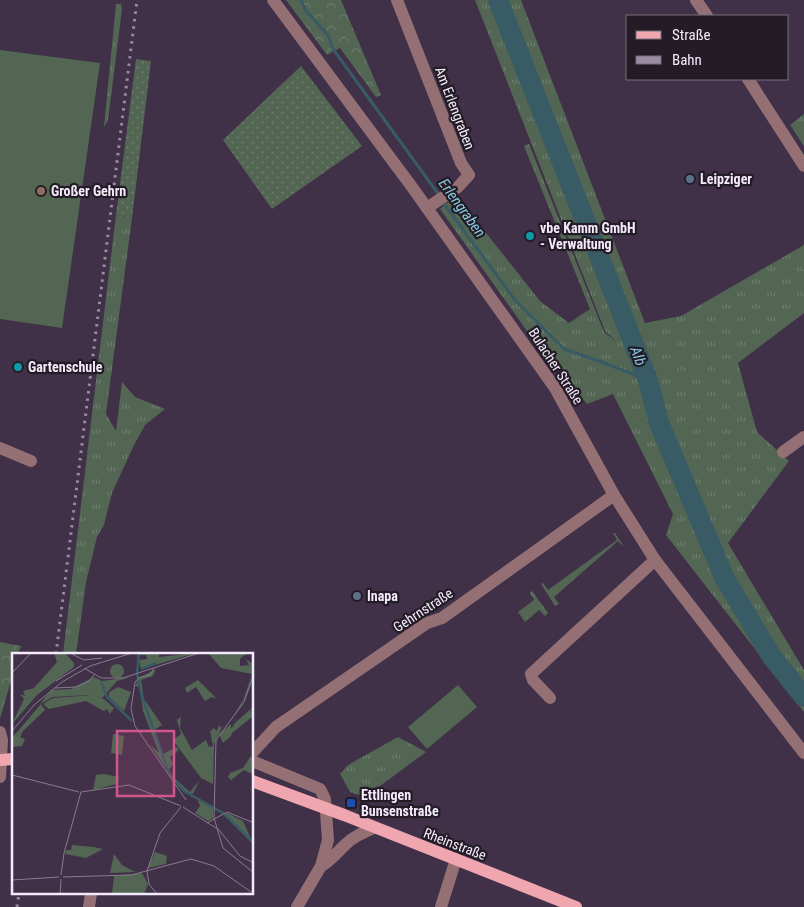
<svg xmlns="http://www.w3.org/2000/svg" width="804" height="907" font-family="'Roboto Condensed',sans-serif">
<defs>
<pattern id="grass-tufts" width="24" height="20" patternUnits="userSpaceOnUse" patternTransform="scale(1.25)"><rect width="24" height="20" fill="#526653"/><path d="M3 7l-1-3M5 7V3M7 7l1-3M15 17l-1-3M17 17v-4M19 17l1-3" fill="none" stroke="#6c7c6d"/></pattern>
<pattern id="forest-crowns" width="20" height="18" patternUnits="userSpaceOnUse" patternTransform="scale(1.25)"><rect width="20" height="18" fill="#526653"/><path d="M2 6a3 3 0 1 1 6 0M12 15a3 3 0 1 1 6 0" fill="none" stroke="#6c7c6d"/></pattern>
<pattern id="garden-dots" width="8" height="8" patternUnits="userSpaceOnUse" patternTransform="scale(1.25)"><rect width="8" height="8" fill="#526653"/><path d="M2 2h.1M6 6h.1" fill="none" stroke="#6c7c6d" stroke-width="1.8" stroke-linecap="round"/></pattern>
</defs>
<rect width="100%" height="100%" fill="#403048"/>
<g fill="url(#grass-tufts)">
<path d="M475,0h46l124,323 36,-7 123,-71v68l-66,50 19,69 32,29 -61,82 76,127v42l-138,-177 7,-21 -60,-120 -26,10 -60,-73 -87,-122 16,-14 84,106 29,22 21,-14 -66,-163 5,-2 75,188 13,10 -12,-11z"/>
<path d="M116,4h5l1,5 -14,111 -4,7z"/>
<path d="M804,114v32l-14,-21z"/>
<path d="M116,215l16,3 -26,196 10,17 6,-49 13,15 30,12 -20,16 -11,20 -22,48 -8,32 -7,12 -11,45 -10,72h-13z"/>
<path d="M613,533h2l9,14 -6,-6 -64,56 5,7 -4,2 -14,-22 2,-1 5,7 69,-50z"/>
<path d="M532,591l16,22 -3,3 -6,-6 -14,12 -7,-10 16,-12 -4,-7z"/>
<path d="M398,737l28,15 -61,45 -15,-5 -10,-18 8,-9z"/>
</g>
<g fill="url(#forest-crowns)">
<path d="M286,0h55l40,95 -5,2 -36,-49 -13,7z"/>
<path d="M0,642l21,4 -3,8h-4v16l-14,49z"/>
</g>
<g fill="url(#garden-dots)">
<path d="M136,59l15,2 -19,157 -16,-3z"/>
<path d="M301,66l61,80 -90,63 -49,-69z"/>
</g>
<g fill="#526653">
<path d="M0,50l100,13 -38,265 -62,-9z"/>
<path d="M458,685l19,22 -50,42 -19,-22z"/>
</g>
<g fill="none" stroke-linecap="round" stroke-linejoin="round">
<g stroke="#385b65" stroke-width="3">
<path d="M301,0l4,10 23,25 5,14 106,146"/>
<path d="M442,201l73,99 49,49 35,12 49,19"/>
</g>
<path stroke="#385b65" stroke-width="20" d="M498,0l150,380 11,43 66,156 47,78 32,40"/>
<g stroke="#947074" stroke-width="12">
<path d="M273,0l139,187 143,201 59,107 41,65 149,193"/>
<path d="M397,0l64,163 8,12 -11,12 -31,21"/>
<path d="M696,0l11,16"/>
<path d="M748,79l56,87"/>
<path d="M0,448l31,13"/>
<path d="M783,452l21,-15"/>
<path d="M550,698l-17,-18 -2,-6 124,-114"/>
<path d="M0,732l2,8 -2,37"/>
<path d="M252,753l24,-26 151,-104 15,-5 172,-123"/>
<path d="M252,761l68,28 5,10 3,41 -7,26 -24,41"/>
<path d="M321,866c11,-6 16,-14 25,-22 8,-8 18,-12 28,-16"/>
<path d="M89,907l2,-14"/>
<path d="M441,907l15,-48"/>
</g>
<g stroke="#f0a6af" stroke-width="12">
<path d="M0,760l14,-1"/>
<path d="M252,781l92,34 232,92"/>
</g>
<g stroke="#9a8da1" stroke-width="3" stroke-dasharray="2.5 5" stroke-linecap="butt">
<path d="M56,654l81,-654"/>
<path d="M17,907l2,-14"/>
</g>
</g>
<g fill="#5c6f8a" stroke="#231c26" stroke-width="2">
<circle cx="690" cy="179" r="5"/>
<circle cx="357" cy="596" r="5"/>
</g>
<circle fill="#8d6e63" stroke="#231c26" stroke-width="2" cx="41" cy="191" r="5"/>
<g fill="#0f9aa8" stroke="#231c26" stroke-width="2">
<circle cx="530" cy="236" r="5"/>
<circle cx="18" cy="367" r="5"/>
</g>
<rect fill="#1a4fb4" stroke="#231c26" stroke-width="2" x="346" y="798" width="10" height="10" rx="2.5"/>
<g text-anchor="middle" stroke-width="4.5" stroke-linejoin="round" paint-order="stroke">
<g font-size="14" fill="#f4ebfa" stroke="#231c26">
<text transform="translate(455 108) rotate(69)" y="5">Am Erlengraben</text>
<text transform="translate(556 366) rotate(57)" y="5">Bulacher Straße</text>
<text transform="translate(423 610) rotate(-33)" y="5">Gehrnstraße</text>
<text transform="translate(455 844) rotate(21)" y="5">Rheinstraße</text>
</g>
<g font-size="14" font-weight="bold" fill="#f4ebfa" stroke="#231c26" text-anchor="start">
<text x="700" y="184">Leipziger</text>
<text x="51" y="196">Großer Gehrn</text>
<text x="540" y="233">vbe Kamm GmbH<tspan x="540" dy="16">- Verwaltung</tspan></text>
<text x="28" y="372">Gartenschule</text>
<text x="367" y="601">Inapa</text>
<text x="361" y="800">Ettlingen<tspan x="361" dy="16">Bunsenstraße</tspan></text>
</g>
<g font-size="15" font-style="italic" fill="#87cadf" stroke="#231c26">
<text transform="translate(462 208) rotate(54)" y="5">Erlengraben</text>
<text transform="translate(638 356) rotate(69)" y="5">Alb</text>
</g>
</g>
<g transform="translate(12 653)">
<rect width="241" height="241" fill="#403048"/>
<path d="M42,0h11l9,10v4l-37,28 -25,29 12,-25 -4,-5 5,2 -2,-5 11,-3 23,-26zM125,0h22v4l37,-4 -55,16 -2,-9 8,-1 -1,-4h-9l-2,19zM196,0h39l-7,6v7l9,-1 -3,-6 7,5v8l-6,22 -7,13 -6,8 10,-17 8,-24 -31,-6zM144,16l-3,7 -12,4 3,19 18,26 -8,5 9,24 14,-7 2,3 -9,7 3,7 -4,6 5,8 16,14 9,-11 -6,13 -10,-3 -6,-6 -27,-40 9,8 -16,-42 -3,-24 -5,-1 4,-8zM82,24l8,4 29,-4 -14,4 -15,17 -14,-3 -35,2 -13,7 11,-14 20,-1zM241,54l-3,5 3,-1v5l-22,18 4,-11zM169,64l-1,11 12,22 14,-10 3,7 4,-1 -3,-15 4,-3 3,3 2,-6 2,3 2,-3 -9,19 -1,40 -12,-6 -28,-38 8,-6 -4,-14zM60,192l22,2 9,2 -17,9 -21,-4 1,-4h5z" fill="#526653"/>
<path d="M238,104h3l-1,17 -8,-4 -13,10 -3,-3 2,-4 13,-5zM92,121l15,3 -2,7 -24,6 3,-15zM185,145l16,9v11l-5,3 -13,-8 5,-7zM215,160l16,8 10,23 -29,-29z" fill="#526653"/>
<path d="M186,27l19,19 -5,-2 -7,4 -9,-14 -9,6 7,16 -9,-21zM106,34l13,5 -7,19 -15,-14v-5zM80,42l12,4 10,9 -4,6 -3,-5 -3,2 -18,-10 -37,8 -6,-5 10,-6zM29,51l4,6 -22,21 -3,6 5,2 -3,7 -10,1v-9zM223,70l-4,13 -8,7 -4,-9 12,-10v5zM143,199l12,4 -1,8 -18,4zM102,201l8,11 13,7 -25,1zM130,220l6,11 -4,10h-32l2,-18z" fill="#526653"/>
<path d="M98 18a7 7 0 1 1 14 0a7 7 0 1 1-14 0ZM101,81l11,2 -2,19 -11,-2z" fill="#526653"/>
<path fill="none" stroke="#385b65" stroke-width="2.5" d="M127,0l-2,21 5,23 27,76M129,16l15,-6M89,28l6,16 25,24M164,129l8,9 39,22 31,30"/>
<path fill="none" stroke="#887b8f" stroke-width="1" d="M58,0l14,7 18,-2M72,15l17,10h22l76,-25M142,15l-4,7 -10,2 -5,5 -4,27 4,17 51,74M0,20l19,-20M242,21l-10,28 -28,38 -2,78 9,30 31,25M44,28l26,-16M43,35l21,-1 13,-6 5,-6M0,78l22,-26 28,-23 28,-16 42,-13M0,122l67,17M69,139l48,-7 52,21M171,154l36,23 21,26 14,7M195,170l20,-11 27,11M135,218l13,-38 21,-26M135,218l2,13 8,10M49,222l3,-22 17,-61M51,224l68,-2 60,-16 23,7 37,26M0,227l47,-3M48,241l1,-15"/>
<path fill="#d1578b" fill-opacity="0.15" stroke="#d1578b" stroke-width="2.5" d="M105,78h57v65h-57z"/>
<rect width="241" height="241" fill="none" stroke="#f4ebfa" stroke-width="2.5"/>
</g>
<rect x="626" y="15" width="162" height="65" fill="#231c26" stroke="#776f7b"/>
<rect x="636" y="31" width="25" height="8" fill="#f0a6af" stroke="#776f7b"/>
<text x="672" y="40" font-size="15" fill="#f4ebfa">Straße</text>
<rect x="636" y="56" width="25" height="8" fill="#9a8da1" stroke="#776f7b"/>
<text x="672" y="65" font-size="15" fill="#f4ebfa">Bahn</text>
</svg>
